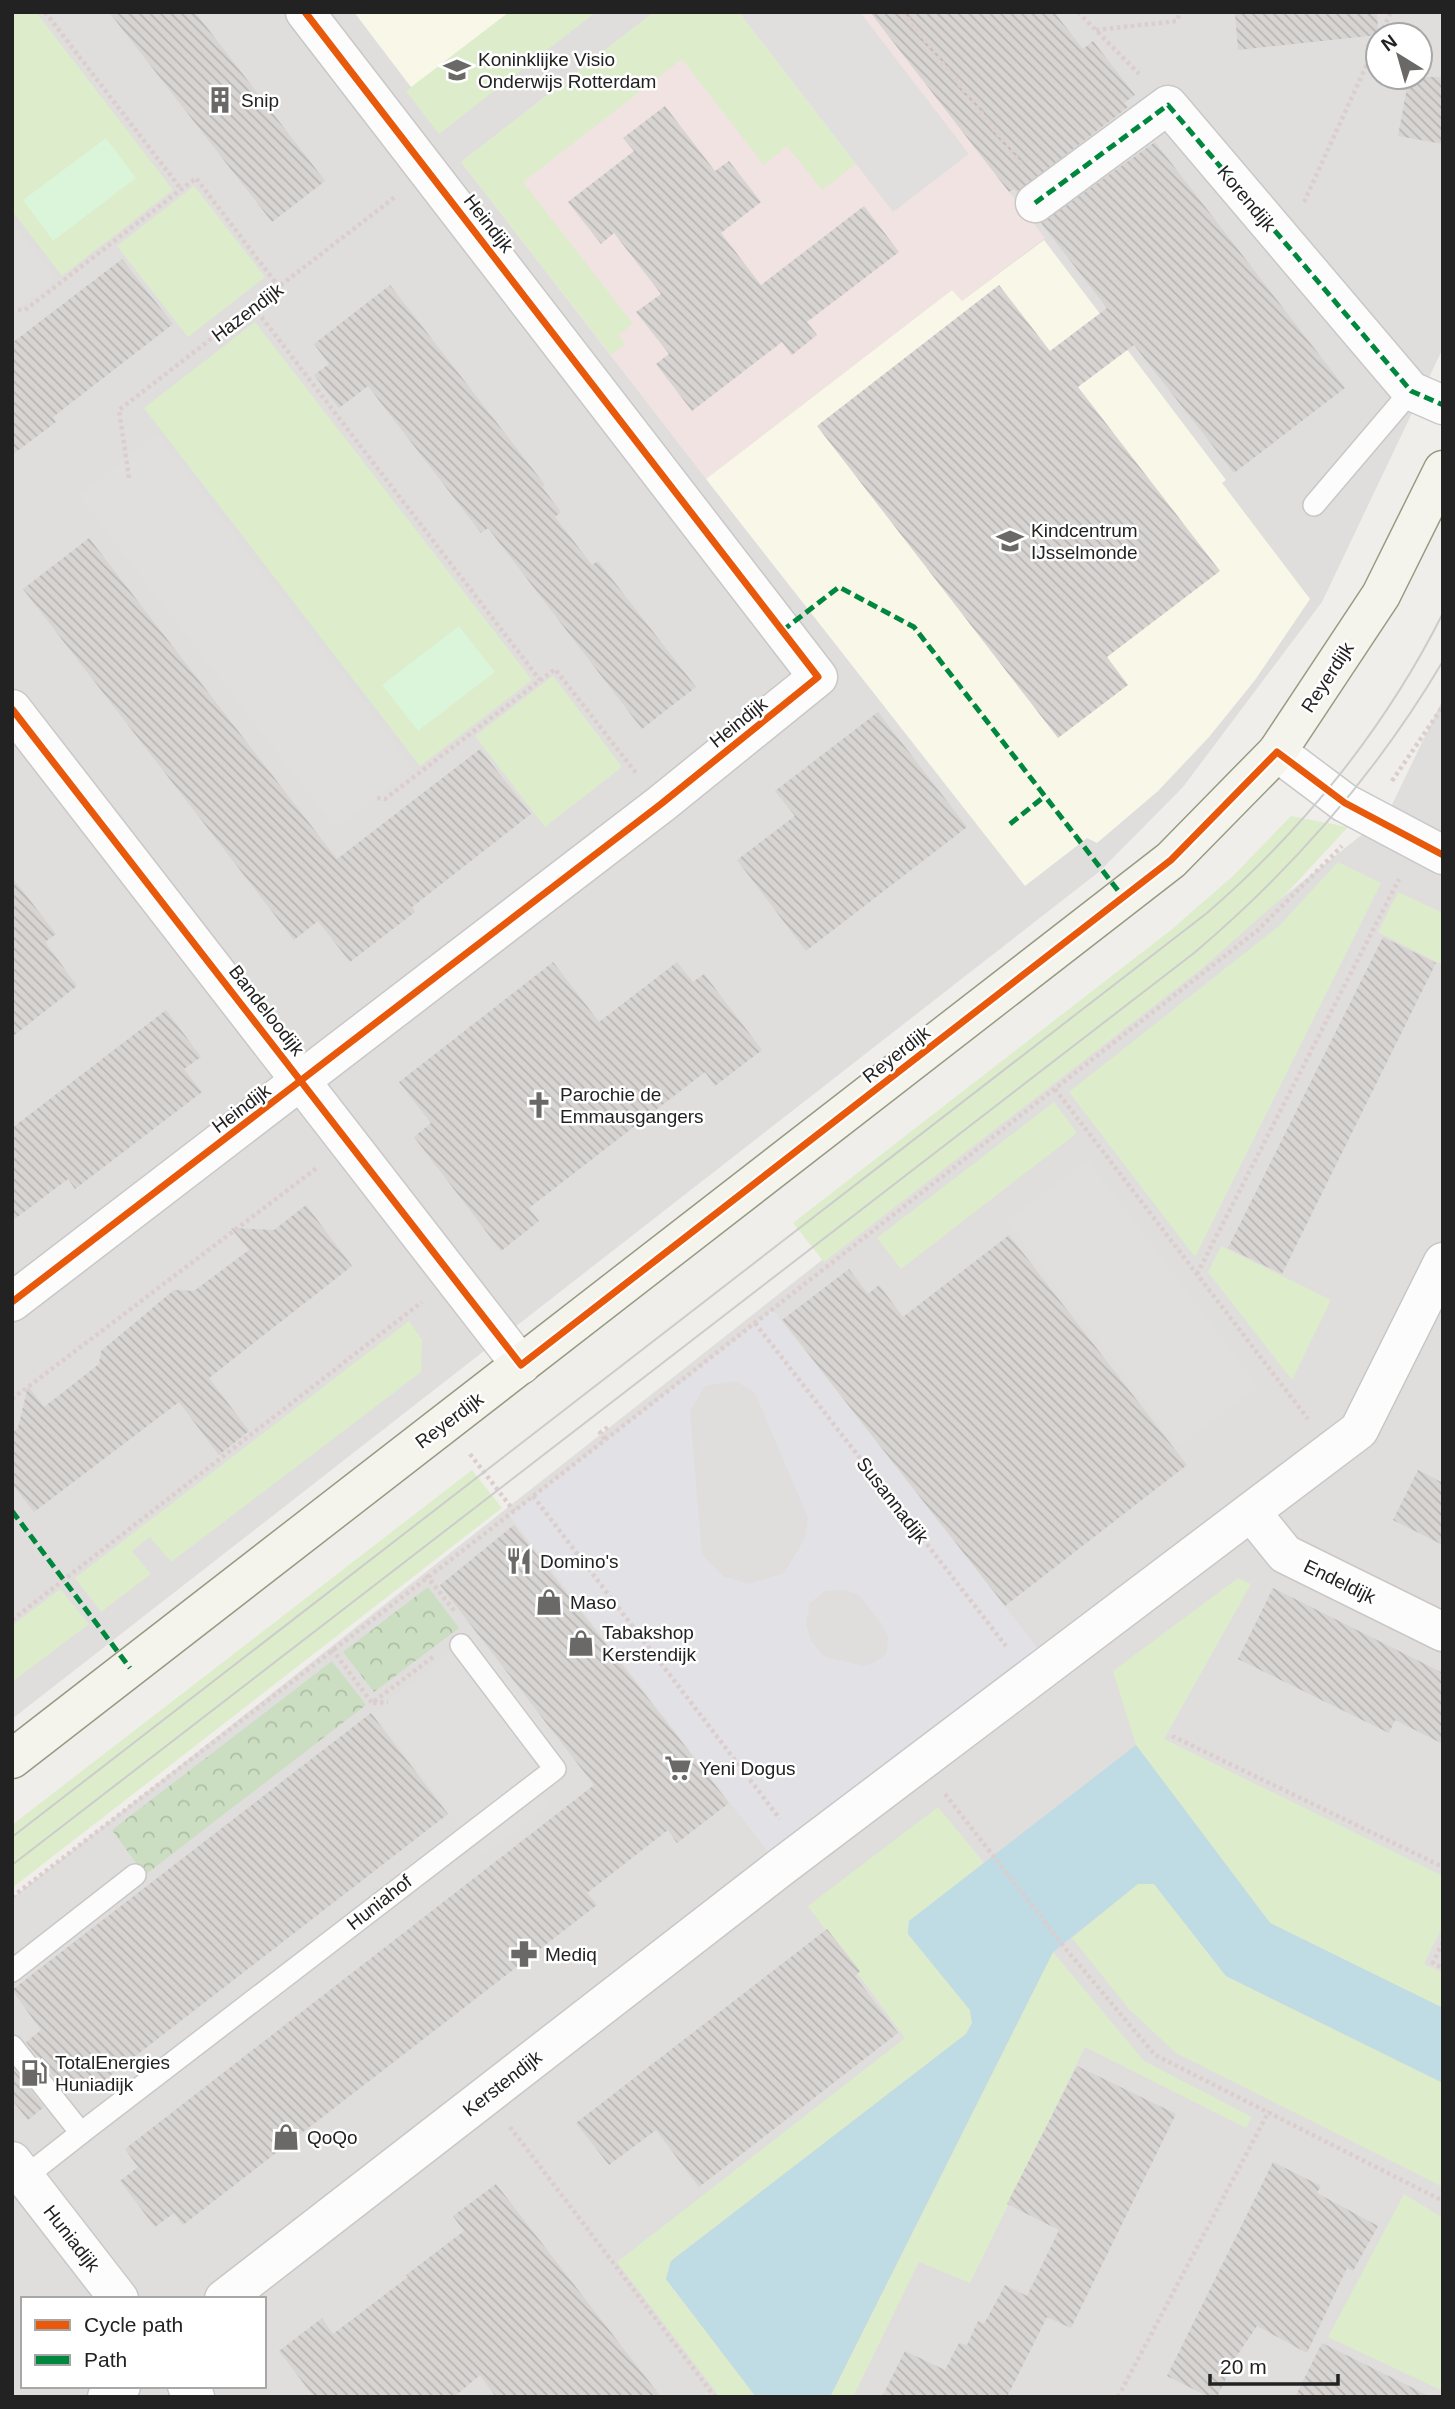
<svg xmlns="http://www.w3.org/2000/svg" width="1455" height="2409" font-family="Helvetica,sans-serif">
<defs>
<pattern id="forest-crowns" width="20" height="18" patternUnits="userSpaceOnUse" patternTransform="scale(1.75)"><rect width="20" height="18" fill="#cbdec1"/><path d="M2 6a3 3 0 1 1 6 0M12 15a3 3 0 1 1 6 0" fill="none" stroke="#aebea6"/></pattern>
<pattern id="building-back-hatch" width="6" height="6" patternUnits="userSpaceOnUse" patternTransform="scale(1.75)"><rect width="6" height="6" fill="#d7d4d2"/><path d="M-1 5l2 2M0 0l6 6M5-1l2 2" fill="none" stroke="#b8b6b4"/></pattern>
</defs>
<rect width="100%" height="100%" fill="#f0eeeb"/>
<g fill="#dfdedc" fill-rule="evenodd">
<path d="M12,12h1431v336l-121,254 -139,185 -83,84 -1088,848zM1378,35h42v42h-42z"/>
<path d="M1443,699v1698h-1431v-499l1375,-1083zM23,2299h241v87h-241z"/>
</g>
<path fill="#f1e3e1" d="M654,12h216l175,226 -83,63 -10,-11 -246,189 -245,-317z"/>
<g fill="#f8f7e8">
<path d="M354,12h237l-149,116z"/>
<path d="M1044,240l182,240 -4,3 88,116 -55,81 -46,57 -51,54 -61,52 -10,-5 -62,48 -319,-407 246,-189 10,11z"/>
</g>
<g fill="#ddeccb">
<path d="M12,12h24l137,178 -111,86 -50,-65z"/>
<path d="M509,12h87l-157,122 -33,-43z"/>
<path d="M654,12h85l117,152 -34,26 -35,-44 -23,19 -82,-106 -159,123 110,142 -15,11 7,9 -14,11 -150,-193z"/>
<path d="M194,186l71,91 -77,60 -71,-91z"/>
<path d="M255,322l277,358 -112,86 -276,-358z"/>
<path d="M553,676l69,91 -77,60 -70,-91z"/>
<path d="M1291,816l57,11 -63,68 -85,75 -376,292 -31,-39 378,-293 62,-54z"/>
<path d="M1338,862l43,21 -186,374 -126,-165 210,-166z"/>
<path d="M1398,892l45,21v52l-65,-33z"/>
<path d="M1054,1102l23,31 -176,136 -24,-31z"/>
<path d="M1221,1246l110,54 -39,80 -84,-108z"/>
<path d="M409,1321l13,19 -1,32 -250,190 -21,-25 -18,14 19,23 -50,38 -26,-34z"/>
<path d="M472,1470l30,38 -490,380v-63z"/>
<path d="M1238,1578l13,6 -87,155 279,137v49l-19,39 19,9v35l-173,-85 -134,-178 -23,-74z"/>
<path d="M60,1589l29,35 -77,58v-56z"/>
<path d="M938,1807l46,56 -75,58 -1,13 62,76 2,13 -6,11 -295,227 -5,18 90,118h-36l-103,-135 288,-224 -97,-132z"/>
<path d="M1138,1884h16l72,92 217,107v104l-267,-134 -47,-44 -57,-71z"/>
<path d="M1053,1952l91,109 108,56 -6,11 -161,-81 -115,236 -51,-21 -66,135h-23z"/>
<path d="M1404,2194l39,24v173l-115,-54z"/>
</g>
<g fill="url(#forest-crowns)">
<path d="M428,1587l31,41 -85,64 -31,-40z"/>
<path d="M332,1661l34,44 -221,170 -33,-45z"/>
</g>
<g fill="#daf5da">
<path d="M106,138l30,40 -83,63 -30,-41z"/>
<path d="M459,626l36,46 -77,59 -36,-46z"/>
</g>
<g fill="#e0dfde">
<path d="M739,12h121l109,142 -76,58z"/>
<path d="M12,222l45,58 -45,34z"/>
<path d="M157,434l257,335 -78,60 -258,-334z"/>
<path d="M1087,1160l171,226 -79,60 -172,-226z"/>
<path d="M472,1636l94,122 2,10 -3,9 -22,18 7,10 -67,51 -109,-144z"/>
</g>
<path fill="#e2e1e5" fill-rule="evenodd" d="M773,1310l266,340 -268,206 -262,-341zM736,1381l19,12 53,125 -4,22 -20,33 -35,11 -26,-8 -21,-21 -12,-144 15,-25zM843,1590l15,4 24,30 6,15 -2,15 -13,9 -11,3 -38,-10 -13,-15 -5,-17 4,-21 15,-12z"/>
<path fill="#bfdbe3" d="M1136,1745l134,178 173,85v75l-217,-107 -72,-92h-16l-85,68 -223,445h-74l-90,-118 5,-18 295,-227 6,-11 -2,-13 -62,-76 1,-13z"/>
<g fill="url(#building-back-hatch)">
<path d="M109,12h86l130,169 -53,41z"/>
<path d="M870,12h184l29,37 10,-8 42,54 -11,8 4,4 -111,85 -3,-3 -5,3z"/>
<path d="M1235,12h142l1,23 -140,15z"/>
<path d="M1409,77h34v67l-45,-8z"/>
<path d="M665,106l50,65 14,-10 32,41 -40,31 40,52 103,-79 35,46 -92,70 10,13 -25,20 -10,-13 -90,69 -36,-47 13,-10 -33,-42 25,-18 -47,-61 -13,11 -33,-42 66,-51 -11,-13z"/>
<path d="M1155,142l190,246 -111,85 -100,-128 -56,42 142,184 -113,86 21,28 -70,53 -241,-312 182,-141 51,66 57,-43 -66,-85z"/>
<path d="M122,259l51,65 -120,93 3,5 -44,33v-112z"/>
<path d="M390,285l155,200 -3,2 19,25 -6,5 37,48 6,-4 98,126 -54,42 -154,-201 -7,5 -113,-147 -29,22 -25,-33 15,-11 -15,-20z"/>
<path d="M89,538l248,321 143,-110 51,65 -119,93 3,5 -65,50 -32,-41 -24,19 -271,-351z"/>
<path d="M878,712l89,115 -161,124 -69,-91 58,-44 -20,-25z"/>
<path d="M12,877l44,57 -11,8 32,44 -65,51z"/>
<path d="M1383,937l53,26 -154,311 -54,-26z"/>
<path d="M553,962l46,60 78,-60 16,20 11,-8 58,76 -47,36 -10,-14 -176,136 10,13 -38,30 -87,-114 17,-14 -32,-41z"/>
<path d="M166,1010l35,47 -17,12 18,23 -127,97 -7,-10 -56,42v-93z"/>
<path d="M306,1205l46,61 -143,112 40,53 -30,24 -40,-53 -145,110 -22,-28v-52l6,-4 10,-42 16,21 55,-43 2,-13 73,-61 20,1 55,-41 -18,-22 43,2z"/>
<path d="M1009,1235l178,230 -182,141 -223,-286 67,-51 19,25 11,-9 24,32z"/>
<path d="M1418,1470l25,13v62l-50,-25z"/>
<path d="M514,1525l215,278 -52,40 -9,-13 -81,63 10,12 -414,320 -9,-12 -19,14 -35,-46 18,-14 -13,-18 469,-364 -154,-200z"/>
<path d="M1273,1588l170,85v71l-48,-24 -6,13 -151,-74z"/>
<path d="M371,1713l77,101 -359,278 -10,-12 -14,11 -39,-49 15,-12 -29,-40z"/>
<path d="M827,1929l33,42 -5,5 43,57 -199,154 -43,-57 -47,35 -33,-42z"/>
<path d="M1077,2066l99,48 -105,214 -24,-11 -40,80h-125l23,-46 40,19 14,-27 8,2 11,-24 6,3 21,-39 22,11 32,-66 -52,-26z"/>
<path d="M12,2067l32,40 -16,13 -16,-20z"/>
<path d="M1273,2162l48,24 -4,7 61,33 -25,45 -6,-3 -40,85 -50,-27 -19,28 -21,43h-8l-42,-21z"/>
<path d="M496,2184l165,213h-165l-16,-22 -26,22h-140l-35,-46 43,-33 11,16 75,-57 -2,-2 58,-44 -11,-15z"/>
<path d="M1322,2343l109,54h-136z"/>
</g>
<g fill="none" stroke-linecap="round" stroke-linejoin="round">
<defs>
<g id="lane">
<path d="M1314,505l97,-114"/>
<path d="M12,1971l123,-96"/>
<path d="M12,2046l69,87 -56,44"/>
<path d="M81,2133l474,-364 -94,-124"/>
</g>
<g id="street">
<path d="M1035,203l133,-98 243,286 32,14"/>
<path d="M12,709l509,656"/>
<path d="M1277,752l68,51 98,52"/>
<path d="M12,1302l649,-498 157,-127 -513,-665"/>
<path d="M1251,1512l34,42 158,78"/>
<path d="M12,2161l107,138"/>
<path d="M224,2299l557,-432 578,-437 84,-168"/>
<path d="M187,2386l8,11"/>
<path d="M107,2397l14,-11"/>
</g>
<path id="secondary" d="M12,1759l1159,-899 106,-108 104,-157 62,-125"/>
</defs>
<use href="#lane" stroke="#c9c8c7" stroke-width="24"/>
<use href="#street" stroke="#c9c8c7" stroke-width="41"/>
<use href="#secondary" stroke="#999a82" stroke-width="41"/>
<g stroke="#dccecd" stroke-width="4.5" stroke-dasharray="3.5 3.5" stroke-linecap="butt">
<path d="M45,12l136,177"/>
<path d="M903,12l118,152"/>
<path d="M1078,12l61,62"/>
<path d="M1096,30l81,-9 3,-9"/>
<path d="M1380,35l11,-23"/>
<path d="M1304,202l74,-162"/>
<path d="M253,306l287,374"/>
<path d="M18,310h7l171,-132 83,109"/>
<path d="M129,478l-10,-68 276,-213"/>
<path d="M1392,781l51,-75"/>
<path d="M377,798l8,1 170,-130 81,104"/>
<path d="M1055,1089l253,330"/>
<path d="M1197,1274l202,-395"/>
<path d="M755,1323l251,323"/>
<path d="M12,1399l306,-232"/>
<path d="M605,1439l-5,-6 8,-6"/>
<path d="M470,1454l44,57"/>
<path d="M533,1496l247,323"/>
<path d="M426,1575l30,38"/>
<path d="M12,1620l410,-318"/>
<path d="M332,1649l40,54 61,-46"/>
<path d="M373,1703l15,-1"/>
<path d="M1172,1736l271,131"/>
<path d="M945,1794l120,154 90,107 288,146"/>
<path d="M12,1897l502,-386 744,-581 84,-84"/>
<path d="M1443,1942l-10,21 10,5"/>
<path d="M510,2127l205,270"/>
<path d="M1118,2397l151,-286"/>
</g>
<use href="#lane" stroke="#fdfcfc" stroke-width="21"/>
<use href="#street" stroke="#fdfcfc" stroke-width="38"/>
<use href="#secondary" stroke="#f4f4ed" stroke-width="38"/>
<g stroke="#ccc" stroke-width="2">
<path d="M12,1837l1195,-924c96,-83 179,-186 236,-300"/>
<path d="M12,1865l1182,-912c99,-84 183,-180 249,-292"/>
</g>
<g stroke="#00873e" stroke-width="5" stroke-dasharray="10 5" stroke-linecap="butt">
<path d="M1035,203l133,-98 243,286 32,14"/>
<path d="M782,631l57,-44 75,40 209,270"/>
<path d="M1010,824l35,-28"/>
<path d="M12,1511l118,157"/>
</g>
<defs>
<g id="cycleway">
<path d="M12,709l509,656 650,-505 106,-108 68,51 98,52"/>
<path d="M12,1302l649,-498 157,-127 -513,-665"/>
</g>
</defs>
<use href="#cycleway" stroke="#fff" stroke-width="11"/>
<use href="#cycleway" stroke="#e8590c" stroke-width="7"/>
</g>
<defs>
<symbol id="school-bare" viewBox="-9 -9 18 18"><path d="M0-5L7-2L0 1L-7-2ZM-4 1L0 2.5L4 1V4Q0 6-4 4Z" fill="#6a6968" stroke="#fff" stroke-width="2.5" paint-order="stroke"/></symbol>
<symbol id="building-bare" viewBox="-9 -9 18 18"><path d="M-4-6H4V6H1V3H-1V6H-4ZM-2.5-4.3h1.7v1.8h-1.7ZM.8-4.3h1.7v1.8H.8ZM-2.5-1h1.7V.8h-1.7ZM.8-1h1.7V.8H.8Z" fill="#6a6968" stroke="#fff" stroke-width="2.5" paint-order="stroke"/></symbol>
<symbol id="church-bare" viewBox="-9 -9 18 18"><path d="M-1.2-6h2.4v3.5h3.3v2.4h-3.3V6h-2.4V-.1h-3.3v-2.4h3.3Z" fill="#6a6968" stroke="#fff" stroke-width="2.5" paint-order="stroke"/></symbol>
<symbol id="restaurant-bare" viewBox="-9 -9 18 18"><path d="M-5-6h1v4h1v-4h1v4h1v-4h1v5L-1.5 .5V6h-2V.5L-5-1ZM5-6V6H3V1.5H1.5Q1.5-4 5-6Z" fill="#6a6968" stroke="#fff" stroke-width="2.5" paint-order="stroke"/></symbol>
<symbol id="shop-bare" viewBox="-9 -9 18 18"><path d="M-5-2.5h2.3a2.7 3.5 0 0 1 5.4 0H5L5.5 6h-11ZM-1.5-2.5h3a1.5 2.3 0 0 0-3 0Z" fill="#6a6968" stroke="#fff" stroke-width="2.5" paint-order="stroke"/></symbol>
<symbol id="supermarket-bare" viewBox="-9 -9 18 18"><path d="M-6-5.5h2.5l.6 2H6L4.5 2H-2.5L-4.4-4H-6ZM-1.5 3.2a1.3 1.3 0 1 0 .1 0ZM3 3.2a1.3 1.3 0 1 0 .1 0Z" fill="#6a6968" stroke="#fff" stroke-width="2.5" paint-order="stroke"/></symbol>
<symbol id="pharmacy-bare" viewBox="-9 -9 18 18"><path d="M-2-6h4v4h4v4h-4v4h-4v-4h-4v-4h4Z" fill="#6a6968" stroke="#fff" stroke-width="2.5" paint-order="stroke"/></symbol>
<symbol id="fuel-bare" viewBox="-9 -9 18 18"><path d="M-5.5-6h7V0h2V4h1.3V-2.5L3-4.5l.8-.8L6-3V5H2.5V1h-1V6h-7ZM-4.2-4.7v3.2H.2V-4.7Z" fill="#6a6968" stroke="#fff" stroke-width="2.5" paint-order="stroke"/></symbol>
</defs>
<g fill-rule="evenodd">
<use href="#school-bare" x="438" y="51" width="38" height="38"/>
<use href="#building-bare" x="201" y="81" width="38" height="38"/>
<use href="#school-bare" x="991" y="522" width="38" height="38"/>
<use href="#church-bare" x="520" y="1086" width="38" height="38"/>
<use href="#restaurant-bare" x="500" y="1542" width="38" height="38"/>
<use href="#shop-bare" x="530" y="1583" width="38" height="38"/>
<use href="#shop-bare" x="562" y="1624" width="38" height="38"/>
<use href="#supermarket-bare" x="659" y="1749" width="38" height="38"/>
<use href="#pharmacy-bare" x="505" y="1935" width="38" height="38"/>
<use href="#fuel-bare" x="15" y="2054" width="38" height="38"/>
<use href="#shop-bare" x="267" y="2118" width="38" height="38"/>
</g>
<g text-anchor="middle" stroke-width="5" stroke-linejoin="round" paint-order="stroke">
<g font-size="19" fill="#222" stroke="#fff" text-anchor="start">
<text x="478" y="66">Koninklijke Visio<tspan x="478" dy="22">Onderwijs Rotterdam</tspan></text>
<text x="241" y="107">Snip</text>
<text x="1031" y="537">Kindcentrum<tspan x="1031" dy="22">IJsselmonde</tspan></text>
<text x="560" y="1101">Parochie de<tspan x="560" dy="22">Emmausgangers</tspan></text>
<text x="540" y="1568">Domino's</text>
<text x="570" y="1609">Maso</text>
<text x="602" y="1639">Tabakshop<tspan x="602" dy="22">Kerstendijk</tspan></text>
<text x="699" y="1775">Yeni Dogus</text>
<text x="545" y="1961">Mediq</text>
<text x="55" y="2069">TotalEnergies<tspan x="55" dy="22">Huniadijk</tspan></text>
<text x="307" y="2144">QoQo</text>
</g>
<g font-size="19" fill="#222" stroke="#fff">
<text transform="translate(1247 198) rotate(50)" y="7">Korendijk</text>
<text transform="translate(489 223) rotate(52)" y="7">Heindijk</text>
<text transform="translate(247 312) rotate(-37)" y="7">Hazendijk</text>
<text transform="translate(1327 677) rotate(-57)" y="7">Reyerdijk</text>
<text transform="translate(738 722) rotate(-39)" y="7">Heindijk</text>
<text transform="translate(267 1010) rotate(52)" y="7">Bandeloodijk</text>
<text transform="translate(896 1054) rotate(-38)" y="7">Reyerdijk</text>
<text transform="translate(241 1108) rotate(-37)" y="7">Heindijk</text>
<text transform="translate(449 1420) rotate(-37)" y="7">Reyerdijk</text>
<text transform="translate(893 1500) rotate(52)" y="7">Susannadijk</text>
<text transform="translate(1340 1581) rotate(26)" y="7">Endeldijk</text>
<text transform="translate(379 1902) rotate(-38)" y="7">Huniahof</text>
<text transform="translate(502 2083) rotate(-38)" y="7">Kerstendijk</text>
<text transform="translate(72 2238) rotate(52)" y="7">Huniadijk</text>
</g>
</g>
<rect width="1455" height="2409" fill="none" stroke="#222222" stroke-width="28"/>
<rect x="21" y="2297" width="245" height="91" fill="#ffffff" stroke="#a7a7a7" stroke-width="2"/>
<rect x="35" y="2320" width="35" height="10" fill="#e8590c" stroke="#a7a7a7" stroke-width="2"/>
<text x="84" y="2332" font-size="21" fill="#222222">Cycle path</text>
<rect x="35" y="2355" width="35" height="10" fill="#00873e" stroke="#a7a7a7" stroke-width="2"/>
<text x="84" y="2367" font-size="21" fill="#222222">Path</text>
<g transform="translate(1399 56) rotate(323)"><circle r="33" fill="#ffffff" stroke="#a7a7a7" stroke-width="2"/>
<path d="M0-5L12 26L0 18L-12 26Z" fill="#6a6968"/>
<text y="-10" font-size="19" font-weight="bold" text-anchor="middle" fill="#222222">N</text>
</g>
<path d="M1210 2374v10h128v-10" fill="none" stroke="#222222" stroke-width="3.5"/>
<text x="1220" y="2374" font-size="21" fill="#222222" stroke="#ffffff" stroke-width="5" paint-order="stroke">20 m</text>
</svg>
